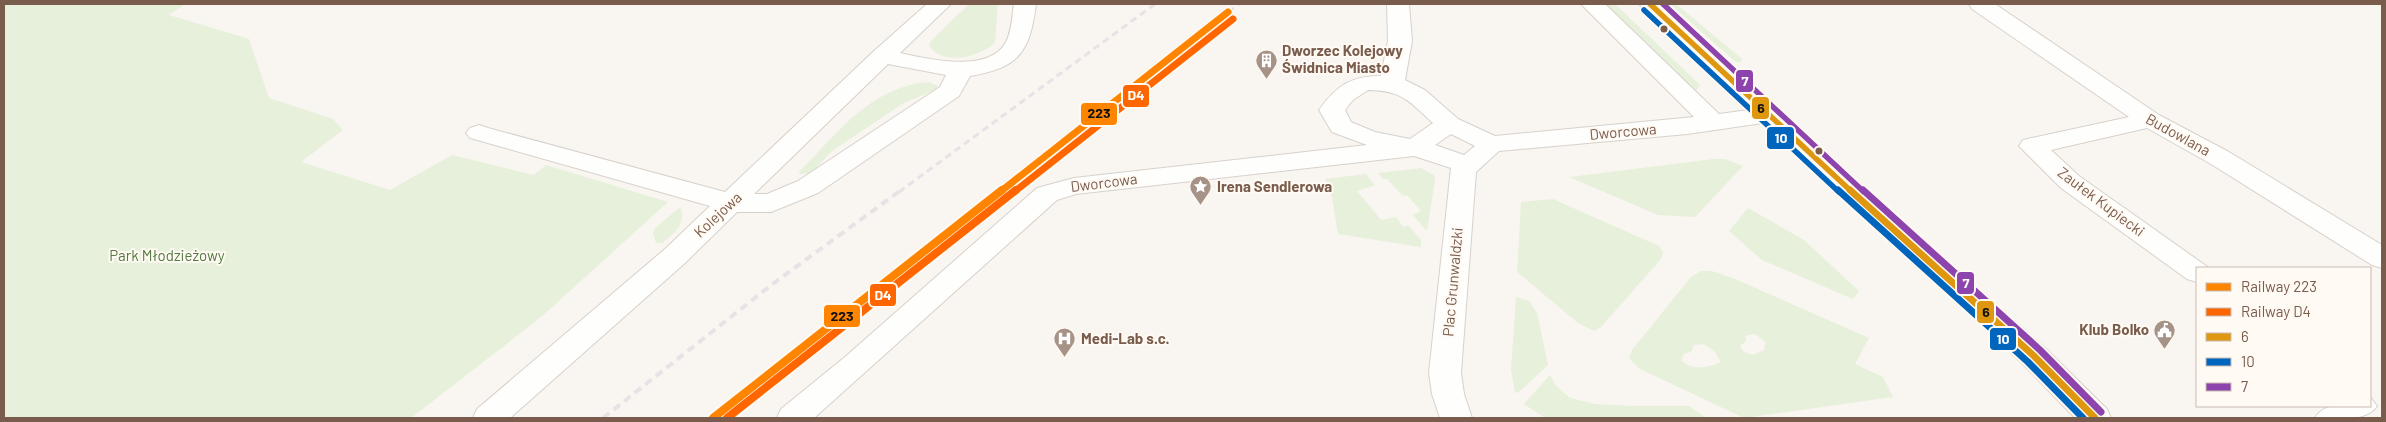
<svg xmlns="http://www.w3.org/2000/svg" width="2386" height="422" font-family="Barlow,sans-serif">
<rect width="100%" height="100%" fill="#f9f5f0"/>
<g fill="#e7f0db" fill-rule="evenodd">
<path d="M4,4h181l-16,11 80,24 20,59 64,21 10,11 -42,32 89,28 62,-35 82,20 12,-10 122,37 -128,116 -129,100h-407z"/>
<path d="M969,4h29l-3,39c-16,14 -53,24 -66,2l2,-4z"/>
<path d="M1603,4h12l85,81 -4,6 -7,-4z"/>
<path d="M1670,4h6l66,55 -1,3h-5z"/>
<path d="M929,82l9,4 -1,3 -35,15 -70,47 -21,22 -11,1 -1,-2c38,-38 72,-86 130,-90z"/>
<path d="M1713,159h12l18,7 -48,51 -37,-2 -89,-38z"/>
<path d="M1421,168l13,7 1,5 -8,51 -14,-16 8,-4 -14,-16 -4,1 -16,-17h-4l-5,-6z"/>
<path d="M1366,174l9,11 -18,6 24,29 15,-3 7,10 5,-2 13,15v7l-83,-13 -6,-37 -7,-18z"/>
<path d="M1553,199l106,47 4,6 -2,7 -60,68 -7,4 -16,-8 -61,-51 4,-70z"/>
<path d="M680,207c7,16 -6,27 -18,36h-6l-3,-10 2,-5z"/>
<path d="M1748,208l56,32 55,51 -6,8 -91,-39 -33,-29z"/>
<path d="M1701,271h11l23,8 134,59 -14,26 28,13 10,20 -149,21 -104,-49 -11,-11 3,-8 59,-73zM1755,334l11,8 -2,8 -11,5 -9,-3 -4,-6 6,-5 -1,-5zM1704,344l11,8 6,10c-13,6 -30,9 -40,-2l3,-6 7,-2 3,-7z"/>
<path d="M1516,297l13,4 8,12 11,52 -30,28 -3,-1 -4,-22z"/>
<path d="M1550,375l6,11 14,12 25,6 39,2h55l17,12h-161l-21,-14z"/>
</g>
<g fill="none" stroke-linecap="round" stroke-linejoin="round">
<defs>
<g id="minor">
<path d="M927,4h24l-51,49c28,6 89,21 106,-11 6,-12 6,-26 8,-38h22c-6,48 -17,64 -66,72l-11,20 -141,97 -47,19h-34l-52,51 -175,155h-37l4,-9 188,-160 45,-43 -240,-68 -4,-5 4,-5 9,-3 9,3 237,64 149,-141zM888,64l58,11 -6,12 -142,94 -31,13h-13z"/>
<path d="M1387,4h22l3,37 -7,39 20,10 33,29 37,17 199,-19 -113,-113h24l114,110 30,-4 -110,-106h24l144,133 238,211 62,61 4,9h-36l-52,-54 -260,-241 -76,11 -188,17 -23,21 -15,201 3,21 8,24h-32l-8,-24 -3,-21 22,-205 -37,-12 -338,38 -19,6 -243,218h-37l4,-9 64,-52 192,-169 37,-10 293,-33 -35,-13 -13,-22c18,-25 32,-34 62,-34l7,-35zM1368,90c34,0 42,12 65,33l-23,16 -35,-7 -24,-10 -6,-12 8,-10zM1451,134l24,12 -11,9 -29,-10z"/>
<path d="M1969,4h26l164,111 70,37 153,93v23l-10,-3 -161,-101 -64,-36 -96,22 28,26 130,92h-12v14l-10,-3 -126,-91 -42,-42 4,-6 106,-23 -157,-108z"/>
<path d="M2370,397l7,9c-10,16 -43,13 -62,12 10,-18 36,-12 55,-12z"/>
</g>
</defs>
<use href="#minor" stroke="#d7d1cb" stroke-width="2"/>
<use href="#minor" fill="#fefefd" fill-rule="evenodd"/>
<g stroke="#e6e3e7" stroke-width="3" stroke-dasharray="7 4.5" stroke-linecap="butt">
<path d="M1228,12l11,-8"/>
<path d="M899,192l256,-188"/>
</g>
<path stroke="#e6e3e7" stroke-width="4" stroke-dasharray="8 5.5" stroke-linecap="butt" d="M603,418l167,-132 131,-96"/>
<defs>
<path id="bus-1-far1" d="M1650,4l202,188"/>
<path id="bus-1" d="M1850,190l184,166 61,62"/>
<path id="bus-2-far1" d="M1644,10l195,182"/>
<path id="bus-2" d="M1838,190l190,172 55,56"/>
<path id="bus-3-far1" d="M1663,4l201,188"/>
<path id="bus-3" d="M1863,190l177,160 61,62"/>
</defs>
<use href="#bus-1-far1" stroke="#fffaf3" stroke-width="9"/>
<use href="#bus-1" stroke="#fffaf3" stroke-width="11"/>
<use href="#bus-2-far1" stroke="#fffaf3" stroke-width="9"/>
<use href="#bus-2" stroke="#fffaf3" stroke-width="11"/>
<use href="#bus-3-far1" stroke="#fffaf3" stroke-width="9"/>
<use href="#bus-3" stroke="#fffaf3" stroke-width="11"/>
<use href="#bus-1-far1" stroke="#de970f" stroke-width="5.5"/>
<use href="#bus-1" stroke="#de970f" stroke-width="7"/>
<use href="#bus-2-far1" stroke="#0065bd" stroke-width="5.5"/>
<use href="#bus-2" stroke="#0065bd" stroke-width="7"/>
<use href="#bus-3-far1" stroke="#8e44ad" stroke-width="5.5"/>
<use href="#bus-3" stroke="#8e44ad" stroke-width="7"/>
<defs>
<path id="rail-1-far1" d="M1000,192l228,-180"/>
<path id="rail-1" d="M713,418l289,-228"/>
<path id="rail-2-far1" d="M1014,192l219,-173"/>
<path id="rail-2" d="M727,418l289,-228"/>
</defs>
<use href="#rail-1-far1" stroke="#fffaf3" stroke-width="10"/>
<use href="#rail-1" stroke="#fffaf3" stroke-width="12"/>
<use href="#rail-2-far1" stroke="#fffaf3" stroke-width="10"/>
<use href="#rail-2" stroke="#fffaf3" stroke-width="12"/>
<use href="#rail-1-far1" stroke="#ff8500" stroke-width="7"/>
<use href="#rail-1" stroke="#ff8500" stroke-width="8"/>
<use href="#rail-2-far1" stroke="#f60" stroke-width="7"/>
<use href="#rail-2" stroke="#f60" stroke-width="8"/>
</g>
<defs>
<symbol id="building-pin" viewBox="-11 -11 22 30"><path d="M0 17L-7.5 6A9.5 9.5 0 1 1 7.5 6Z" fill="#a69286" stroke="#fffaf3"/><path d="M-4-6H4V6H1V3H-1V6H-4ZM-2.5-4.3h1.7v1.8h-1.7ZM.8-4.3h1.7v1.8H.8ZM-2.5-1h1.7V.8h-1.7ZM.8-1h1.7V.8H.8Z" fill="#fff"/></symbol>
<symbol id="sight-pin" viewBox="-11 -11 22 30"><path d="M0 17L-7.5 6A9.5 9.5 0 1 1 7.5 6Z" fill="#a69286" stroke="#fffaf3"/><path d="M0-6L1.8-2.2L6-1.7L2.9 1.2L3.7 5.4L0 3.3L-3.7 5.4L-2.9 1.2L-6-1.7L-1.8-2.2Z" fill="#fff"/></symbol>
<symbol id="civic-pin" viewBox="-11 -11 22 30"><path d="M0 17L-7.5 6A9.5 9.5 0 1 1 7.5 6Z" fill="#a69286" stroke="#fffaf3"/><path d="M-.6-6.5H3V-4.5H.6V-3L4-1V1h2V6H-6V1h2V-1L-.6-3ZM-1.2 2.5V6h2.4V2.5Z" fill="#fff"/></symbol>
<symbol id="hospital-pin" viewBox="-11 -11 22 30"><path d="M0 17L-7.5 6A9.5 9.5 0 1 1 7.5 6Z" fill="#a69286" stroke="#fffaf3"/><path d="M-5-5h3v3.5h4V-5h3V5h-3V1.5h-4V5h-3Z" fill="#fff"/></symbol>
</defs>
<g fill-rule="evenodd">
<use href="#building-pin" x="1254" y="48" width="25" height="34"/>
<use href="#sight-pin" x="1188" y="174" width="25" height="34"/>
<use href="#civic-pin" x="2152" y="318" width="25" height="34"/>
<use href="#hospital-pin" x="1052" y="326" width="25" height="34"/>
</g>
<g fill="#7a5c4d" stroke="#fffaf3" stroke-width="2">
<circle cx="1664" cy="29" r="4.5"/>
<circle cx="1819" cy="151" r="4.5"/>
</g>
<g text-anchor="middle" stroke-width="4" stroke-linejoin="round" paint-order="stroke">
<g font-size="15" font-weight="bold" fill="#7a5c4d" stroke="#fffaf3" text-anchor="start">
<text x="1282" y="56">Dworzec Kolejowy<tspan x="1282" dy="17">Świdnica Miasto</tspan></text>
<text x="1217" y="192">Irena Sendlerowa</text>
<text x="2149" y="335" text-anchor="end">Klub Bolko</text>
<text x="1081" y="344">Medi-Lab s.c.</text>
</g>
<g font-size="15" fill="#7a5c4d" stroke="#fffaf3">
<text transform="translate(1623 132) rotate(-5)" y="5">Dworcowa</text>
<text transform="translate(2178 135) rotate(29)" y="5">Budowlana</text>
<text transform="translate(1104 183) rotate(-7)" y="5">Dworcowa</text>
<text transform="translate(2101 202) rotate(37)" y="5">Zaułek Kupiecki</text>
<text transform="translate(718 215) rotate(-43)" y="5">Kolejowa</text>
<text transform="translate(1453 282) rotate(-85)" y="5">Plac Grunwaldzki</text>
</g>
<g font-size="15" fill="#537a41" stroke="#fffaf3">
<text x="167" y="261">Park Młodzieżowy</text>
</g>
</g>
<g stroke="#fffaf3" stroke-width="2">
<rect x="1735" y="69" width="19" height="24" rx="5" fill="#8e44ad"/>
<rect x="1122" y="84" width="28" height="24" rx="5" fill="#f60"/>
<rect x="1751" y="96" width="19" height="24" rx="5" fill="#de970f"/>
<rect x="1080" y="102" width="38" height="24" rx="5" fill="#ff8500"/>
<rect x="1766" y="126" width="29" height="24" rx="5" fill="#0065bd"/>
<rect x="1956" y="271" width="19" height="24" rx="5" fill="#8e44ad"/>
<rect x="869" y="283" width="28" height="24" rx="5" fill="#f60"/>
<rect x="1976" y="300" width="19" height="24" rx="5" fill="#de970f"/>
<rect x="823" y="304" width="38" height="24" rx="5" fill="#ff8500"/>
<rect x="1989" y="327" width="28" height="24" rx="5" fill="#0065bd"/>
</g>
<g font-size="14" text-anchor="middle" font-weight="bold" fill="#fff">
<text x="1745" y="86">7</text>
<text x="1136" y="100">D4</text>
<text x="1781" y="143">10</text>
<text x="1966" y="288">7</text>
<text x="883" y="300">D4</text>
<text x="2003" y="344">10</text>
</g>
<g font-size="14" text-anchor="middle" font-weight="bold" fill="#111">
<text x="1761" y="113">6</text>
<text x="1099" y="118">223</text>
<text x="1986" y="317">6</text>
<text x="842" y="321">223</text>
</g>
<rect width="2386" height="422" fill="none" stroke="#7a5c4d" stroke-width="10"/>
<rect x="2196" y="267" width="175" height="140" fill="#fffaf3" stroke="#cabbb1"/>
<rect x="2206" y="283" width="25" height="8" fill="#ff8500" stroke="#cabbb1"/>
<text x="2241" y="292" font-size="15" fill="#7a5c4d">Railway 223</text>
<rect x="2206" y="308" width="25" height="8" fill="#ff6600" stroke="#cabbb1"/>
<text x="2241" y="317" font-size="15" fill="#7a5c4d">Railway D4</text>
<rect x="2206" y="333" width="25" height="8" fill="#de970f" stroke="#cabbb1"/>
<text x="2241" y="342" font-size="15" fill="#7a5c4d">6</text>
<rect x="2206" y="358" width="25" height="8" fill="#0065bd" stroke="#cabbb1"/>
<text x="2241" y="367" font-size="15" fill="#7a5c4d">10</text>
<rect x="2206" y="383" width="25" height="8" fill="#8e44ad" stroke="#cabbb1"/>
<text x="2241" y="392" font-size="15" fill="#7a5c4d">7</text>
</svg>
